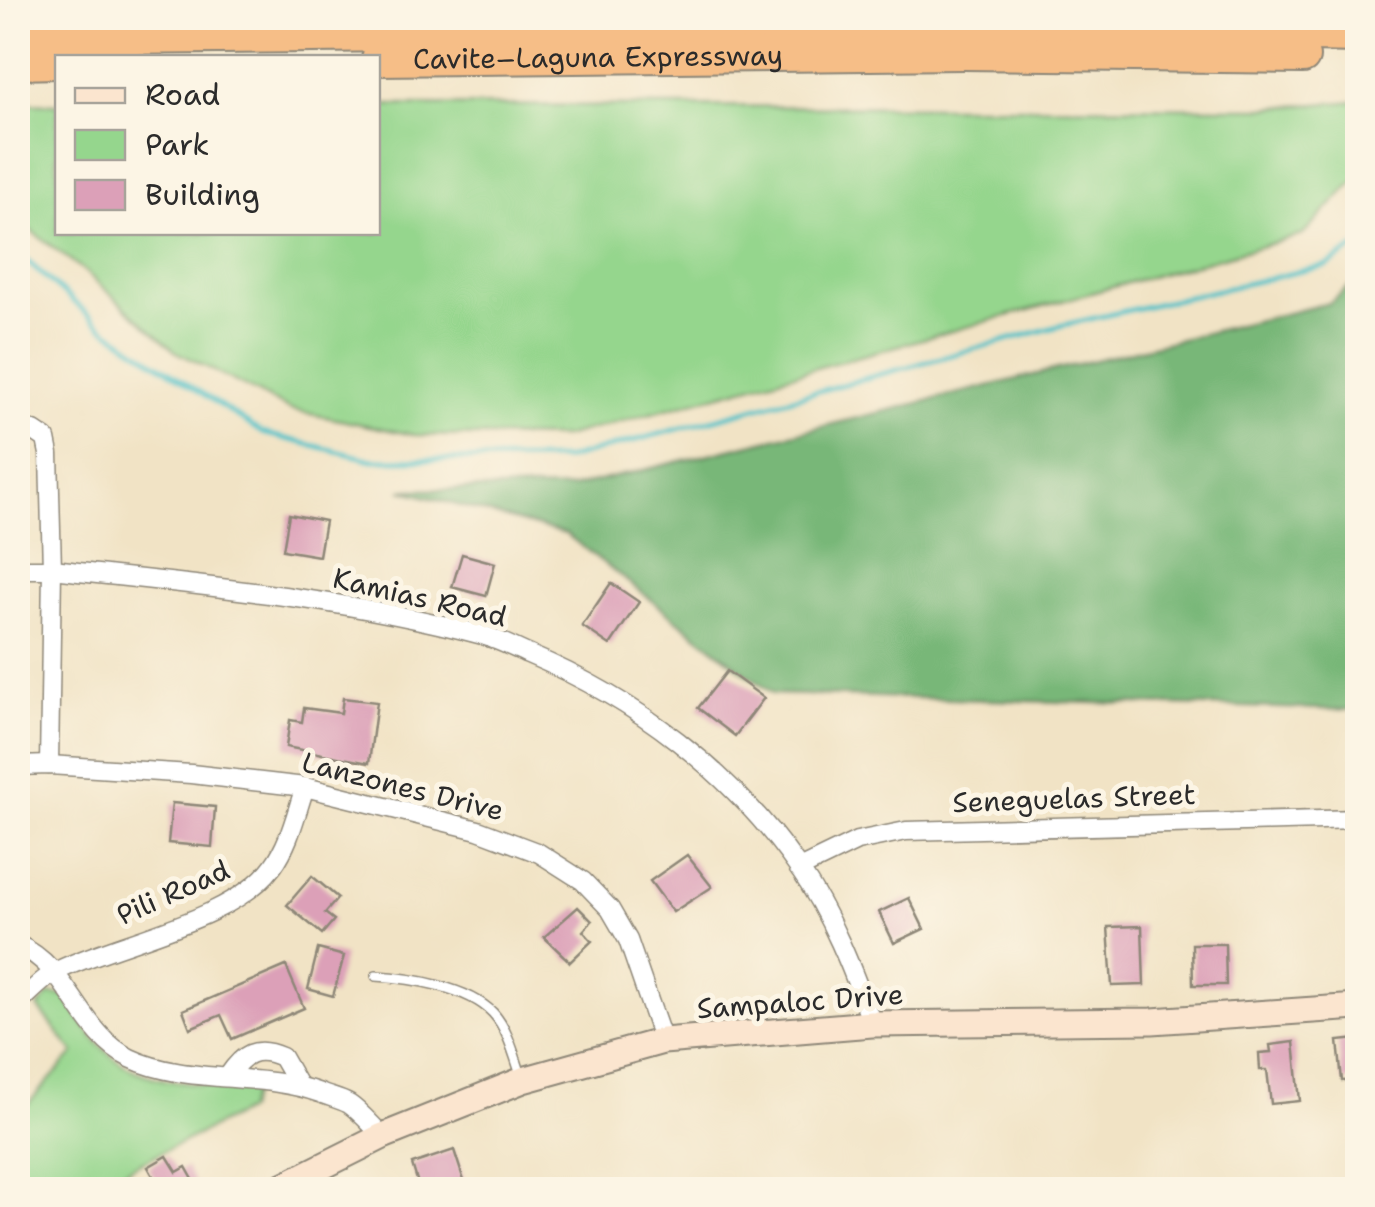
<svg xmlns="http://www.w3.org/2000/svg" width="1375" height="1207" font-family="'Shantell Sans',sans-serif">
<rect width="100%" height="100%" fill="#fcf5e5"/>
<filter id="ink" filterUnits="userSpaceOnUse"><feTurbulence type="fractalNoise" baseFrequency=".01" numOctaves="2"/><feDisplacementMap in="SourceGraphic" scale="20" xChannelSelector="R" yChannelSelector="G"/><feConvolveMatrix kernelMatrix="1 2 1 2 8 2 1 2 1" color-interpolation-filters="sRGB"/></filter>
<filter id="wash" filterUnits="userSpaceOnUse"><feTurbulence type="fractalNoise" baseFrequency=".0048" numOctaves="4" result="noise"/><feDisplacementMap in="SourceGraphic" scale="40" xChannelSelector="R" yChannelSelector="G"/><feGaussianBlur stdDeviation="2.25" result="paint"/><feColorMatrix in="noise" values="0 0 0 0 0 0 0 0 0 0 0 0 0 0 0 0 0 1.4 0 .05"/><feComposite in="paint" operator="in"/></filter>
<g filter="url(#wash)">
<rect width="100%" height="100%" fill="#f1e3c5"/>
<g fill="#95d68d" stroke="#60805c" stroke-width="2.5">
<path d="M1357,101v77l-54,57 -739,202 -150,-2 -123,-25 -116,-59 -93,-82 -64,-48v-118l39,1 1,128h320v-127l886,3z"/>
<path d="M50,994l16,2c52,94 91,83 188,93l-7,21 -117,58 -33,21h-79v-74l56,-62 -36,-46z"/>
</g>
<path fill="#78b778" stroke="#527152" stroke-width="2.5" d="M1357,281v429l-584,-16 -207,-160 -165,-44 169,-2 759,-185z"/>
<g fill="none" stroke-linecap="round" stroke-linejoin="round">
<g stroke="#54c2c8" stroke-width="5">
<path d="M18,253l84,74 160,106 111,27 194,-1 492,-133 269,-61 30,-19"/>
<path d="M1299,1190h5"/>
</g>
</g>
<g id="blocks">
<g fill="#dca0b8">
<path d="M289,514l36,7 -6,35 -36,-6z"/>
<path d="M462,554l33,9 -9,33 -34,-9z"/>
<path d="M611,583l28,19 -29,43 -28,-19z"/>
<path d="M727,671l37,27 -29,38 -37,-28z"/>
<path d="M343,698l34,4 -8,61 -83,-16 4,-27 12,2 2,-14 37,5z"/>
<path d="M172,803l43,4 -3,40 -44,-4z"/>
<path d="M687,855l25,32 -39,25 -23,-31z"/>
<path d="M312,876l26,22 -13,15 9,7 -12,14 -35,-29z"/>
<path d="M909,898l15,31 -30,14 -15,-31z"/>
<path d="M578,907l14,14 -9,10 9,10 -22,21 -26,-25z"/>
<path d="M1142,926l2,59 -32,1 -4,-59z"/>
<path d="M1192,944h33l1,41h-33z"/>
<path d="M318,949l26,7 -11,40 -25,-7z"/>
<path d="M286,966l18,42 -72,31 -11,-24 -31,13 -7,-18z"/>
<path d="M1358,1039v41l-16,1 -4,-40z"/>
<path d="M1294,1042l6,59 -29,3 -4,-34h-7l-1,-17 12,-1 -1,-7z"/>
<path d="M454,1150l13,40h-47l-8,-26z"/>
<path d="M167,1156l10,16 9,-5 13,23h-38l-13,-23z"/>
</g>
</g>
</g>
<g filter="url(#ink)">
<use href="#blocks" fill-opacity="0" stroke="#8e8778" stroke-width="2.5"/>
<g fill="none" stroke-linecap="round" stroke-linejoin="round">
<defs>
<path id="lane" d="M376,976c35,2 92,11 117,37 15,16 22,45 29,65"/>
<g id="street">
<path d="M18,428l16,3 12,8 3,15 3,115 -3,196"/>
<path d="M18,569h34c142,16 288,28 427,65 16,4 33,13 49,20 107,45 203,117 270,213 33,47 55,103 74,157"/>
<path d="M18,766l31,-1 142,9 114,13 173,43 61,23 44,28 27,28 18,31 35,101"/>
<path d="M799,869l58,-28 49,-10 452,-12"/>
<path d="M18,945c52,22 62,89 112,113 57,27 129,13 190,35 9,4 20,6 29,11 12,8 23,22 34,32"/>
<path d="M18,1004c12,-11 26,-27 41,-34 61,-30 174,-49 214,-104 17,-23 23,-53 32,-79"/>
<path d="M228,1076c15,-22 27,-31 54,-19l16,28"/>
</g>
<path id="secondary" d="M275,1190l108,-54 140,-56 140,-39 209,-17 280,-3 206,-14"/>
<g id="highway">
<path d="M18,39l978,-10 362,7"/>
<path id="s1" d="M378,59l585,-6 340,4"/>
<path d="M18,63l40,-1"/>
</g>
</defs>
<use href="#lane" stroke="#8e8778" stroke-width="12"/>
<use href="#street" stroke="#8e8778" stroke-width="21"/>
<use href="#secondary" stroke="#8e8778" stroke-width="29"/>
<use href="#highway" stroke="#8e8778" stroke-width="36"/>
<use href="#lane" stroke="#fff" stroke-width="9"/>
<use href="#street" stroke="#fff" stroke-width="18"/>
<use href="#secondary" stroke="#fbe5cf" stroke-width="25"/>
<use href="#highway" stroke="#f6be87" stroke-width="32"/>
</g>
</g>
<g text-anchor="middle" stroke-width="10" stroke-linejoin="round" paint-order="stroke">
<g font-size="28" fill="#2b2b2b" stroke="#fcf5e5">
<text dy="10" stroke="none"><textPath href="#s1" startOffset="220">Cavite–Laguna Expressway</textPath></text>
<text transform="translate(420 597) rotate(13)" y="10">Kamias Road</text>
<text transform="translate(403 786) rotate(14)" y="10">Lanzones Drive</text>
<text transform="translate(1074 798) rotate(-2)" y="10">Seneguelas Street</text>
<text transform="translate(173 892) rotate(-24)" y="10">Pili Road</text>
<text transform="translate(800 1001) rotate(-4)" y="10">Sampaloc Drive</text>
</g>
</g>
<rect width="1375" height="1207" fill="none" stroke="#fcf5e5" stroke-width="60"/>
<rect x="55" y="55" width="325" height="180" fill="#fcf5e5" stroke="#a8a49b" stroke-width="2.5"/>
<rect x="75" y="88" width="50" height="15" fill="#fbe5cf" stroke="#a8a49b" stroke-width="2.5"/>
<text x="145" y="105" font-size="30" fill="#2b2b2b">Road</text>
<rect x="75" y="130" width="50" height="30" fill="#95d68d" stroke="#a8a49b" stroke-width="2.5"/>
<text x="145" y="155" font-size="30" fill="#2b2b2b">Park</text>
<rect x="75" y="180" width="50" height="30" fill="#dca0b8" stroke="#a8a49b" stroke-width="2.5"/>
<text x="145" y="205" font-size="30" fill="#2b2b2b">Building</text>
</svg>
